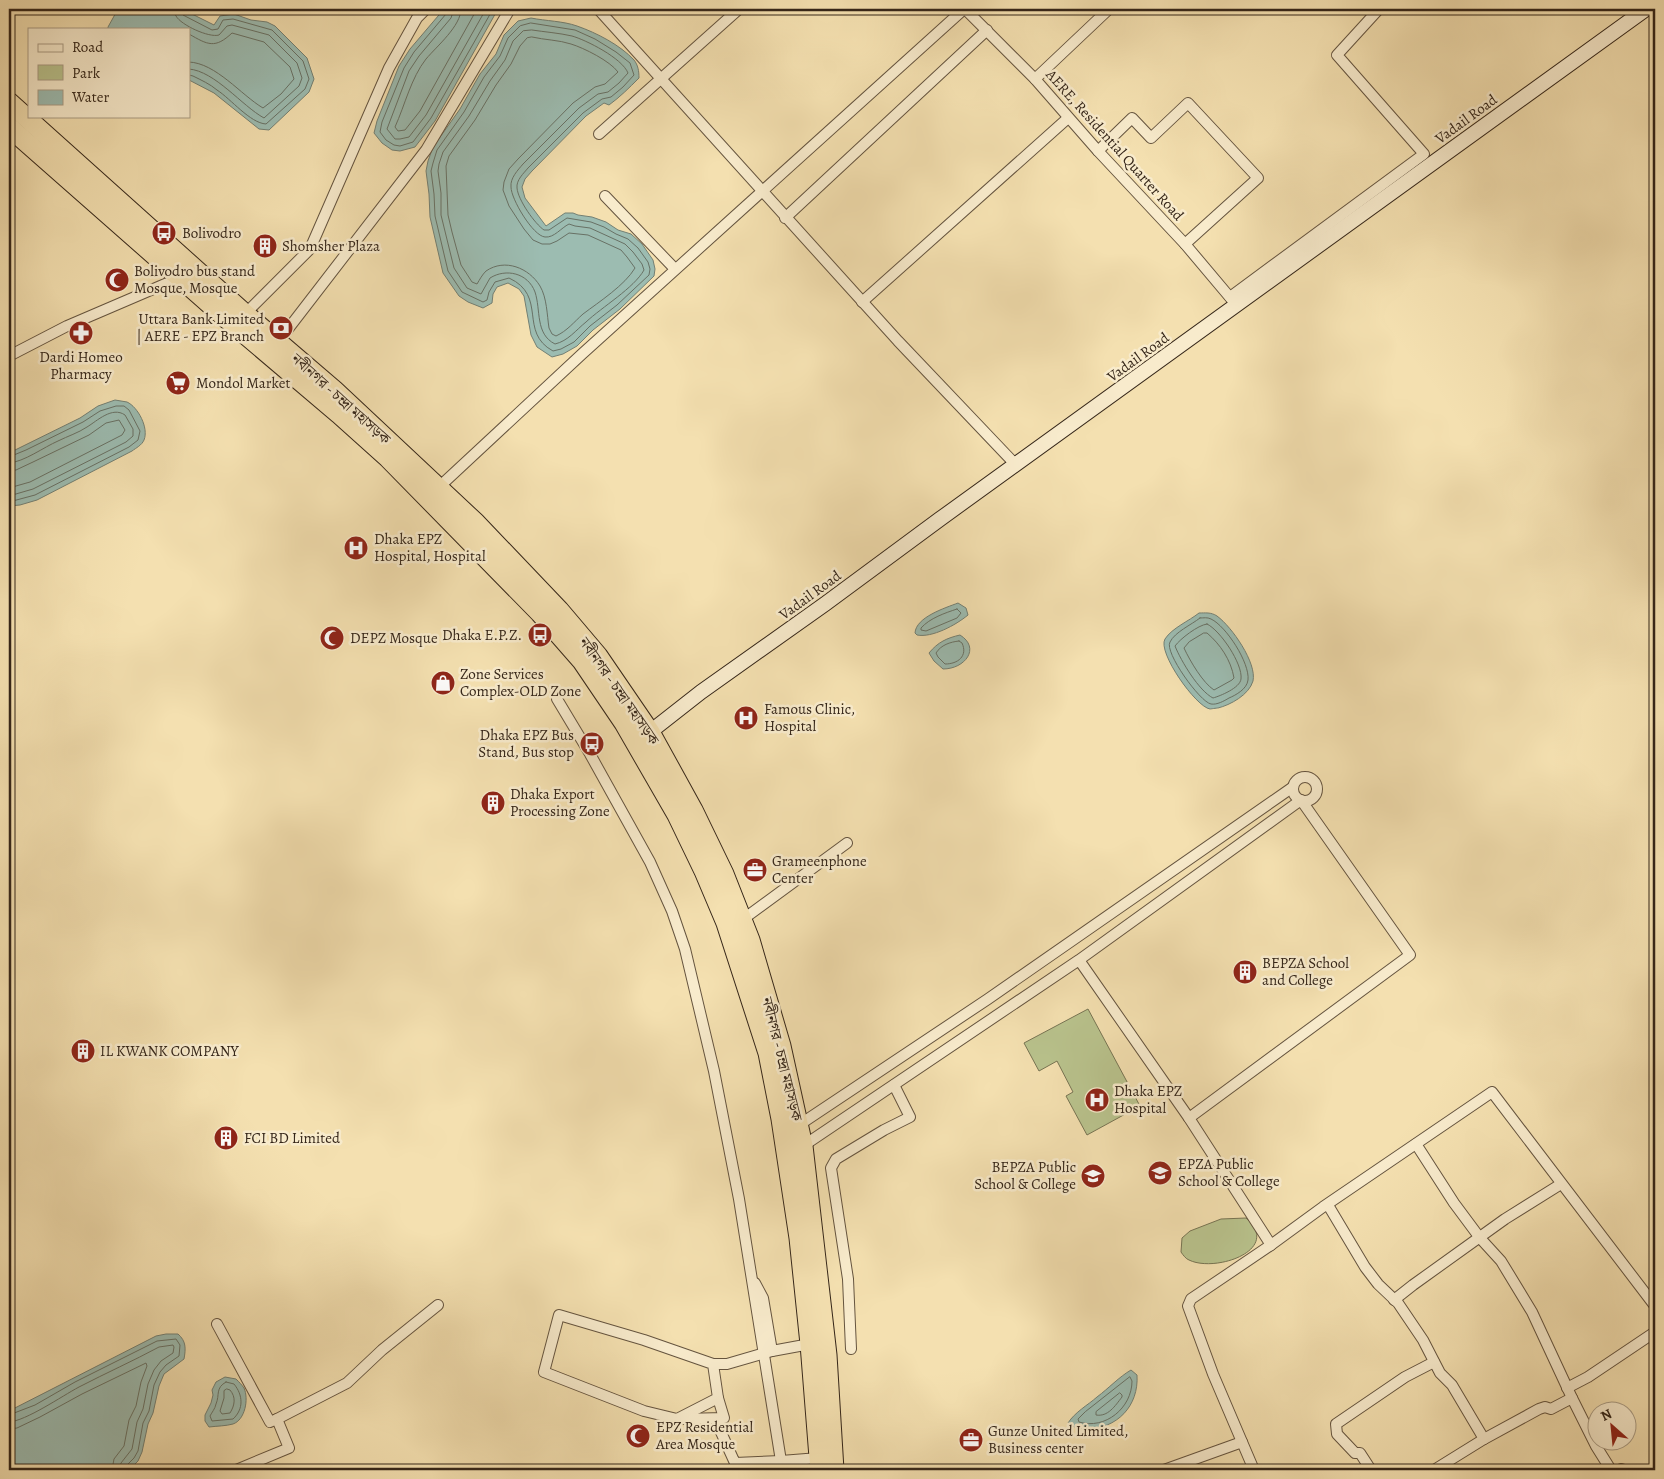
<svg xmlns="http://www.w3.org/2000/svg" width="1664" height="1479" font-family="Alegreya,'Noto Serif Bengali',serif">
<rect width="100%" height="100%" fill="#f4e0b0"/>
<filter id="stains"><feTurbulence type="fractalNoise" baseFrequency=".004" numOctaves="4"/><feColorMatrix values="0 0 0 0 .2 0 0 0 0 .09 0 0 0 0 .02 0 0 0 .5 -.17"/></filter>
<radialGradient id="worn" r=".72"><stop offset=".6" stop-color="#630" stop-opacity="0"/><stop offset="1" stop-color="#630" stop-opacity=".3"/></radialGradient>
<g fill="#b9c38d" stroke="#777453">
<path d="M1088,1009l52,97 -53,29 -21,-39 7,-4 -16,-31 -18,10 -15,-28z"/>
<path d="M1246,1218c37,32 -31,55 -57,42 -3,-1 -6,-5 -8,-8l1,-14 8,-7 31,-12z"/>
</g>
<g fill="#9cbcb1" stroke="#738074">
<path d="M118,9h64l32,16 6,-9 14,-2 17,6 16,2 8,4 32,32 7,21 -5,13 -40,38 -10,-1 -45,-36 -25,-13v-51h-81v-2z"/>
<path d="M444,9h54l-63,112 -20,26 -15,4 -8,-1 -10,-7 -8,-10 3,-12 22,-55 11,-17z"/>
<path d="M531,18c15,3 32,3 46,8 20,7 43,19 57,34 4,5 5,11 5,18 -10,10 -19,19 -30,27l-5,-2 -18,13 -54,55 -7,8 -3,8 3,11 21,28 19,-13h8l5,2 14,2 14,5 12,8 13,4 11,10 11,16 2,9 -1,7 -34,33 -27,21 -16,16 -14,8 -11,3 -15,-10 -6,-12 -7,-39 -5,-7 -11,-6 -11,4 -4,7 -1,9 -9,5 -15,-6 -9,-6 -16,-23 -13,-56 -1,-23 -3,-23 2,-10 5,-14 27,-38 20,-35 16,-20 8,-19 14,-14z"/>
<path d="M115,400c4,1 8,1 12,2 11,5 22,26 17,38 -2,5 -8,8 -12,11l-95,49 -17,5 -11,1v-53l71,-35 18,-12z"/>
<path d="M958,603l8,5 2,7c-12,10 -36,23 -51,20l-2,-2c1,-16 30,-25 43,-30z"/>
<path d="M1199,613c6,0 12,-1 18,3 15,11 40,47 36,65 -4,14 -23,24 -35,27 -1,0 -8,1 -8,1 -14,-2 -53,-57 -45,-70 7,-11 24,-18 34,-26z"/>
<path d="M960,635c21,13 5,34 -17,34l-9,-8 -5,-8c9,-11 18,-15 31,-18z"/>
<path d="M166,1334h12c8,7 8,14 6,25l-20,15 -5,12 -6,27 -5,11 -6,28 -4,9 -9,9h-120v-59l147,-75z"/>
<path d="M1131,1370l6,5c2,31 -20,54 -51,54 -7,-1 -13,-1 -18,-6 7,-11 20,-18 29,-26 12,-9 22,-20 34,-27z"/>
<path d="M225,1377l11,2c3,3 6,6 8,9 5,11 1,32 -11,36 -7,2 -16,2 -24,3l-4,-6v-6l6,-12 2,-8 -1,-5 4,-8z"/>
</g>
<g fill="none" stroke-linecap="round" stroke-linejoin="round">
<g stroke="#687165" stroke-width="1">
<path d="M174,9c1,3 0,4 2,7 5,9 33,22 43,19l8,-9 5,-1 37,10 28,28 5,15 -3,8 -35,32c-22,-12 -49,-47 -75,-49"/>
<path d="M181,9l2,6 29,15 6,-1 5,-9 10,-1 39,11 31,31 6,18 -4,10 -39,35c-16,-1 -35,-25 -49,-34 -7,-6 -16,-10 -24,-14l-4,-1"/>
<path d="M448,9l-2,5 -32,38 -10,16 -22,54 -2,10 6,8 8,5 6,1 13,-4 18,-24 62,-109"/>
<path d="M454,9l-3,9 -32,38 -10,15 -22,58 8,10h5l9,-2 17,-22 60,-106"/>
<path d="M461,9c0,17 -24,37 -35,50 -15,19 -21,46 -31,68l3,4 7,-1 15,-19 57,-102"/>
<path d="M531,23l44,7 20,9 21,13 14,11 4,12 -11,12 -12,10 -9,2 -19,14 -55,55c-4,5 -12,12 -11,20 1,12 18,36 27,42h5l18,-12 24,4 13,5 12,7 12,5 10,9 10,14 2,7 -1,6 -32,30 -27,21 -16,16 -13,7 -8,2c-35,-19 -5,-55 -44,-73l-14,4 -6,10 -2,8 -4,2 -21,-10 -14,-21 -13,-55 -1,-22 -3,-23 2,-8 4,-13 27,-38 20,-35 16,-21 8,-18 12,-12z"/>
<path d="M532,30c13,2 27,3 40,6 14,4 50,22 56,37l-9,10 -11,9 -10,2 -19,14 -56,56c-5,6 -13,14 -12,23 0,12 22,49 34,50 9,1 16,-9 24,-13l6,2 15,2 35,16 8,8 9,12 2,6c-10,18 -42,37 -58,52 -10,8 -18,19 -31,22 -20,-10 -14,-34 -20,-52 -7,-19 -29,-24 -45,-14l-9,16 -14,-6 -13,-20 -13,-53v-22l-3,-22 1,-7 4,-12 26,-36 21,-35 15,-21 8,-19 10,-10z"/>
<path d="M189,34c19,11 26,15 43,-1l32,9 26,25 4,12 -13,15 -18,14c-22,-13 -47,-45 -74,-46"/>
<path d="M532,37c13,3 27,3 39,7 13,4 39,17 47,28l-13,12 -10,3 -22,16 -55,56 -9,10 -5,13 -1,8 6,16 15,23 9,11 9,4h8l7,-3 12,-8 19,2 33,15 6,7 8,11c-10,17 -36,34 -52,46 -9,8 -16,17 -27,22l-4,-2 -3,-6c-2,-13 -2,-30 -9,-42 -11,-18 -35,-28 -54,-15 -4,4 -6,8 -9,13l-5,-2 -11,-17 -9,-33 -4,-17 -2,-49 3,-10 26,-36 21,-35 15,-21 9,-18 7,-8z"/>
<path d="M9,457l17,-7 57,-28 17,-11 16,-5h8l5,4 11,21 -2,9 -9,7 -94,48 -26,7"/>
<path d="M9,463c15,-1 35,-16 49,-22 10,-5 20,-8 29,-14 10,-6 25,-21 38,-12l8,14v7l-7,6 -93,47 -24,7"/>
<path d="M9,471l7,-1 17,-8 56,-27 17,-12 13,-3 6,10 -3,5 -92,47 -21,6"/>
<path d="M957,609l4,4 -4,5 -31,13 -5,-1v-2c9,-10 24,-15 36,-19z"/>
<path d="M1200,618c4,0 7,-1 11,1 15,7 39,44 37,61 -1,9 -12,15 -19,18 -5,3 -12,7 -18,6 -11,-2 -47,-52 -41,-62 5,-10 21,-17 30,-24z"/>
<path d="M1207,624c13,6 36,40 34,55 -1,9 -21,17 -28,19 -14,-7 -32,-37 -38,-52 5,-7 23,-21 32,-22z"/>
<path d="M1204,633h3c13,11 24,27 27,45l-2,2 -18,10c-11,-7 -24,-29 -30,-42l5,-6z"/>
<path d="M959,641l3,2c6,13 -4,21 -17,21l-7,-7 -2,-4c5,-8 14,-11 23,-12z"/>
<path d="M1130,1377l2,4c0,27 -27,49 -53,41l-1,-3 7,-7z"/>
<path d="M226,1382l8,2c9,11 10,25 -1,35l-21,2 -2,-5c2,-4 5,-7 6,-12 4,-9 -1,-16 10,-22z"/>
<path d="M227,1389l3,1c6,7 5,15 0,23l-8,1 -2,-3 4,-13v-7z"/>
<path d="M1120,1393l2,2v2c-7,9 -14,20 -26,18v-3z"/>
<path d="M9,1415l26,-10 40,-23 82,-41 19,-2 4,6 -1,11 -13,9 -6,7 -6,13 -5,26 -6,12 -5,28 -4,7 -8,8 -1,4"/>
<path d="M9,1422c17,-1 53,-26 70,-35 27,-14 54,-26 80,-40l14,-2 1,2 -1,6 -12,8 -7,9 -6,14 -5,25 -6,13 -5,27 -11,14 -2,7"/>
<path d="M9,1429l8,-1 23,-11 42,-23 64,-31 1,3 -6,16 -5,24 -7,14 -5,26 -10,13 -2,11"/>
</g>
<defs>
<g id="street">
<path d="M598,9l300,332 118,124"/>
<path d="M965,9l70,70 63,72 87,93 48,57"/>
<path d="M1035,79l74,-70"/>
<path d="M599,134l140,-125"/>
<path d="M1098,151l34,-33 19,20 37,-35 70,75 -73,66"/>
<path d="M605,196l70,73"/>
<path d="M785,218l202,-188"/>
<path d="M1230,297l194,-143 -87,-99 42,-46"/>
<path d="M862,302l206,-184"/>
<path d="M245,314l65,-65 79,-181 28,-50 9,-9"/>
<path d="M278,342l148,-192 84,-141"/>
<path d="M9,356l58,-30 112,-48"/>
<path d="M438,488l144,-134 382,-345"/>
<path d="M557,699l33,55 60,108 22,49 13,38 29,122 25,128 42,262 38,-3"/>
<circle cx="1305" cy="789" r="12"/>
<path d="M742,920l105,-77"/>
<path d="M1189,1118l82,127 52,-38 169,-115 163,214"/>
<path d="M799,1125l189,-126 305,-212"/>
<path d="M1416,1144l38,59 26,35 21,23 31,51 40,86"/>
<path d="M803,1146l276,-186 222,-160 109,155 -221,163 -110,-158"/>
<path d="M1328,1205l37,62 13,17 20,19 25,37 17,33 12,12 32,54 55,-30 6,-2 6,2 21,-11 24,48 15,24"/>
<path d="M755,1283l8,15 9,53 38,-7"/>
<path d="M1394,1300l19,-15 92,-66 56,-35"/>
<path d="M217,1324l53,98 7,-3"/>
<path d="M851,1349l-3,-70 -17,-111 5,-9 48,-29 26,-13 -16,-32"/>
<path d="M713,1364l5,34 -41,21 -33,-8 -100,-39 15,-57 85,25 69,24h14l45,-13"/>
<path d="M1567,1388l21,-11 67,-45"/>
<path d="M681,1419l43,-1 -6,-20"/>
<path d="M715,1419l20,44 46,-2"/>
<path d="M236,1470l53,-22 -12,-29 70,-36 35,-33 56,-45"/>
<path d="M1164,1470l78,-28"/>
<path d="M1254,1470l-41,-96 -25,-68 3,-7 80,-54"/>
<path d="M1371,1470l-11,-17h-5l-18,-19 -1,-10 69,-47 29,-15"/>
<path d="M1434,1470l50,-31"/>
<path d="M1619,1470l2,-1 3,1"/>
</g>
<path id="secondary" d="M650,732l51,-40 124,-88 115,-85 706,-510"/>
<g id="highway">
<path d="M9,102l234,210 91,78 142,133 83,87 39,46 52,76 43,78 31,64 26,66 31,106 22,100 24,209 7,115"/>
<path d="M9,127l211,186 119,101 49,44 152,155 42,48 42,62 53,92 27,56 22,52 42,130 13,66 18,119 11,106 10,126"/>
</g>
</defs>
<use href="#street" stroke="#65543f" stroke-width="12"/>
<use href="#secondary" stroke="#352619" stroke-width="16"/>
<use href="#highway" stroke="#352619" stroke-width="21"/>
<use href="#street" stroke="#f8ebcc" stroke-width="10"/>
<use href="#secondary" stroke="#f8ebcc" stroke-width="14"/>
<use href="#highway" stroke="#f4e0b0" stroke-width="19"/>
</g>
<defs>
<symbol id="bus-disc" viewBox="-11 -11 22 22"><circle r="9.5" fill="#8f2418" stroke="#f8ebcc"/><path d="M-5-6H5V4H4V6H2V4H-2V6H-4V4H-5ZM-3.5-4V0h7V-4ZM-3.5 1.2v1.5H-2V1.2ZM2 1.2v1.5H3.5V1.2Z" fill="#fff"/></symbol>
<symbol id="building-disc" viewBox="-11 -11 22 22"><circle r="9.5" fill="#8f2418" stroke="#f8ebcc"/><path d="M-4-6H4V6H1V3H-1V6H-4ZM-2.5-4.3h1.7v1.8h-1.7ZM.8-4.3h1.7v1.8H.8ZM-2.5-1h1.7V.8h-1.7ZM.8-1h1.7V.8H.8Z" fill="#fff"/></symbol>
<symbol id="mosque-disc" viewBox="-11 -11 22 22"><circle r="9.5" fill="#8f2418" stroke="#f8ebcc"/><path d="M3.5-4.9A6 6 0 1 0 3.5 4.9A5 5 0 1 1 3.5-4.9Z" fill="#fff"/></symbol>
<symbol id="bank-disc" viewBox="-11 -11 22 22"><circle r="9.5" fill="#8f2418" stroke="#f8ebcc"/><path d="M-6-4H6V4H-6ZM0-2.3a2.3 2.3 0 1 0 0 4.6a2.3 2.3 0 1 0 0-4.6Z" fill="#fff"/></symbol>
<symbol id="pharmacy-disc" viewBox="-11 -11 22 22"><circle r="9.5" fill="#8f2418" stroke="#f8ebcc"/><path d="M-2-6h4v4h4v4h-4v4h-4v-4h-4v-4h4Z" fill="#fff"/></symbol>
<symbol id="supermarket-disc" viewBox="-11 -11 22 22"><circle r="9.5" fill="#8f2418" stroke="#f8ebcc"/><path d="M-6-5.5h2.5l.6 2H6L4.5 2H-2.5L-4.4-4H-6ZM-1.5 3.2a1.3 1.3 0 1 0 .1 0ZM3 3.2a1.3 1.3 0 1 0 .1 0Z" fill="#fff"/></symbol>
<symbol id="hospital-disc" viewBox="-11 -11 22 22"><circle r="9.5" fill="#8f2418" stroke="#f8ebcc"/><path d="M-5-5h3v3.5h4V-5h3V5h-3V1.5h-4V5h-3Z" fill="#fff"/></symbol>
<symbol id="shop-disc" viewBox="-11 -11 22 22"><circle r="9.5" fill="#8f2418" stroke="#f8ebcc"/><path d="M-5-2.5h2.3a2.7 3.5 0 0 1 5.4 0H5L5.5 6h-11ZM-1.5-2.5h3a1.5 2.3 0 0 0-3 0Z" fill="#fff"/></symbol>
<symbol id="office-disc" viewBox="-11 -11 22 22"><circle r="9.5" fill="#8f2418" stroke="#f8ebcc"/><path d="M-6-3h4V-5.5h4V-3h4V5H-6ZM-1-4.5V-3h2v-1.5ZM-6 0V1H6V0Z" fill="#fff"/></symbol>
<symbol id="university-disc" viewBox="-11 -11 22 22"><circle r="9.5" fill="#8f2418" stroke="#f8ebcc"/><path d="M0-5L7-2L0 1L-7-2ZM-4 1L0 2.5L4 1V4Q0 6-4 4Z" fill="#fff"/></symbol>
<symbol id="school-disc" viewBox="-11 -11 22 22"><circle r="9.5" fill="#8f2418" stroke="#f8ebcc"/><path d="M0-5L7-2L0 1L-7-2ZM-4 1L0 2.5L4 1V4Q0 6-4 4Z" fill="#fff"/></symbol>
</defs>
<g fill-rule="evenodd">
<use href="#bus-disc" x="150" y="219" width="28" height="28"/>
<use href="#building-disc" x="251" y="232" width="28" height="28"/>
<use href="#mosque-disc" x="103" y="266" width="28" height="28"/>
<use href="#bank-disc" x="267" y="314" width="28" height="28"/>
<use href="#pharmacy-disc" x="67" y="319" width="28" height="28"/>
<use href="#supermarket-disc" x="164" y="369" width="28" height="28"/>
<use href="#hospital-disc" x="342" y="534" width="28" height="28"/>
<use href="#bus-disc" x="526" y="621" width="28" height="28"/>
<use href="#mosque-disc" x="318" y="624" width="28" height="28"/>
<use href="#shop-disc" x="429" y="669" width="28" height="28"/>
<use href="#hospital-disc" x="732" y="704" width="28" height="28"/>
<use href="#bus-disc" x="578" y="730" width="28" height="28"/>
<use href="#building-disc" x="479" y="789" width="28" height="28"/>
<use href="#office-disc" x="741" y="856" width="28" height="28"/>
<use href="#building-disc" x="1231" y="958" width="28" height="28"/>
<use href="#building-disc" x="69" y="1037" width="28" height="28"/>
<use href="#hospital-disc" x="1083" y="1086" width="28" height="28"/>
<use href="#building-disc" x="212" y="1124" width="28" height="28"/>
<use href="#university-disc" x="1146" y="1159" width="28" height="28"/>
<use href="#school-disc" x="1079" y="1162" width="28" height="28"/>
<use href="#mosque-disc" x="624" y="1422" width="28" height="28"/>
<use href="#office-disc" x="957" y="1426" width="28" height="28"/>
</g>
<g text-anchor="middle" stroke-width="5" stroke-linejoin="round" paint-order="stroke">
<g font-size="15" fill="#352619" stroke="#f8ebcc">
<text transform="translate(1466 119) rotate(-36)" y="5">Vadail Road</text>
<text transform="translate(1115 145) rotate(48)" y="5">AERE, Residential Quarter Road</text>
<text transform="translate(1138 357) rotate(-36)" y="5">Vadail Road</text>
<text transform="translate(341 399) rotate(42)" y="5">নবীনগর - চন্দ্রা মহাসড়ক</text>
<text transform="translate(810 595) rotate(-36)" y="5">Vadail Road</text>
<text transform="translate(619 691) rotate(55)" y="5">নবীনগর - চন্দ্রা মহাসড়ক</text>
<text transform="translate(782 1059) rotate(76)" y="5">নবীনগর - চন্দ্রা মহাসড়ক</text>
</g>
<g font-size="15" fill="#352619" stroke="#f8ebcc" text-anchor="start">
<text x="182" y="238">Bolivodro</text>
<text x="282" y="251">Shomsher Plaza</text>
<text x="134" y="276">Bolivodro bus stand<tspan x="134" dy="17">Mosque, Mosque</tspan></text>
<text x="264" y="324" text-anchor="end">Uttara Bank Limited<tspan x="264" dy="17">| AERE - EPZ Branch</tspan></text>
<text x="81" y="362" text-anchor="middle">Dardi Homeo<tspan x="81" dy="17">Pharmacy</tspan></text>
<text x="196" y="388">Mondol Market</text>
<text x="374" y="544">Dhaka EPZ<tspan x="374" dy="17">Hospital, Hospital</tspan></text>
<text x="522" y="640" text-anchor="end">Dhaka E.P.Z.</text>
<text x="350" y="643">DEPZ Mosque</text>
<text x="460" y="679">Zone Services<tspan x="460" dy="17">Complex-OLD Zone</tspan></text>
<text x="764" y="714">Famous Clinic,<tspan x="764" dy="17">Hospital</tspan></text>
<text x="574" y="740" text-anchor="end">Dhaka EPZ Bus<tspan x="574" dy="17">Stand, Bus stop</tspan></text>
<text x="510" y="799">Dhaka Export<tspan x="510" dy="17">Processing Zone</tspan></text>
<text x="772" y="866">Grameenphone<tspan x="772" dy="17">Center</tspan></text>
<text x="1262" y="968">BEPZA School<tspan x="1262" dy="17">and College</tspan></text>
<text x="100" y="1056">IL KWANK COMPANY</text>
<text x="1114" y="1096">Dhaka EPZ<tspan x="1114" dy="17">Hospital</tspan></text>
<text x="244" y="1143">FCI BD Limited</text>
<text x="1178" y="1169">EPZA Public<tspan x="1178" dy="17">School &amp; College</tspan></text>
<text x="1076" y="1172" text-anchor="end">BEPZA Public<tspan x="1076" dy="17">School &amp; College</tspan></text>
<text x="656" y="1432">EPZ Residential<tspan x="656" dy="17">Area Mosque</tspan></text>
<text x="988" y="1436">Gunze United Limited,<tspan x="988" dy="17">Business center</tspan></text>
</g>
</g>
<rect width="1664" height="1479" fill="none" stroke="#f4e0b0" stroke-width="30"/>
<rect x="10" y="10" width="1644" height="1459" fill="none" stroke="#352619" stroke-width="2.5"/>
<rect x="15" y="15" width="1634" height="1449" fill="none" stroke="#352619"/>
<rect x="28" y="28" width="162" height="90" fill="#f8ebcc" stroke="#aa9c84"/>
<rect x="38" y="44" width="25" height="8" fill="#f8ebcc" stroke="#aa9c84"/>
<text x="72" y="52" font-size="15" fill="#352619">Road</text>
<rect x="38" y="65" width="25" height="15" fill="#b9c38d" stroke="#aa9c84"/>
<text x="72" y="78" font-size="15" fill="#352619">Park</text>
<rect x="38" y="90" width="25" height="15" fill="#9cbcb1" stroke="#aa9c84"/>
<text x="72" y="102" font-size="15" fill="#352619">Water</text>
<g transform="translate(1612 1426) rotate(333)"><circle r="24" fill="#f8ebcc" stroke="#aa9c84"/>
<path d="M0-4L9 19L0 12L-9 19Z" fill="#8f2418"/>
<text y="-8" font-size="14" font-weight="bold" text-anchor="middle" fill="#352619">N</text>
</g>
<rect width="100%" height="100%" filter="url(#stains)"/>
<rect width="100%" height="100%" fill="url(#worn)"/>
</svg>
